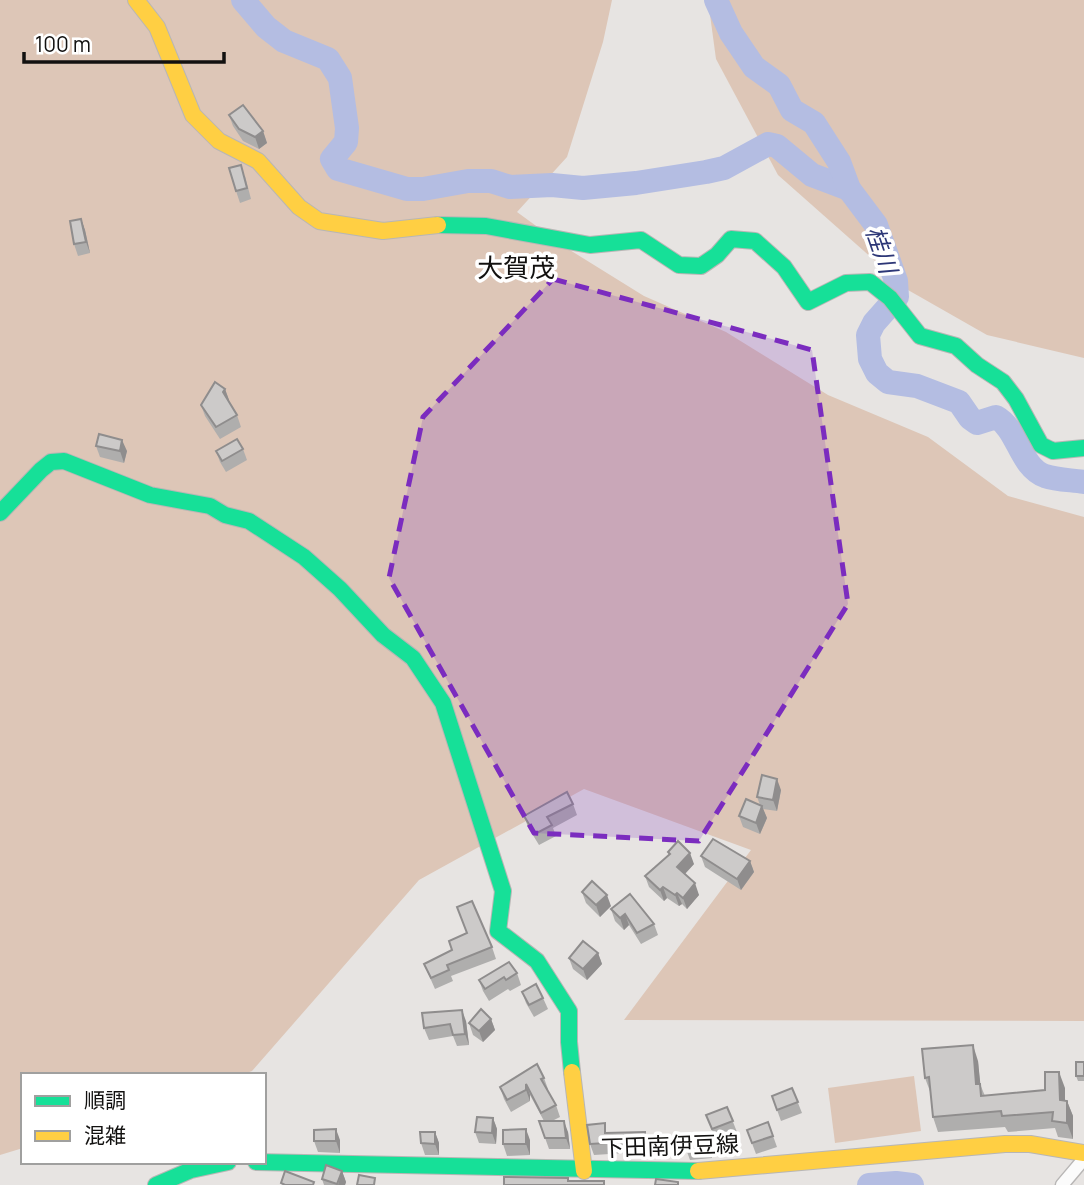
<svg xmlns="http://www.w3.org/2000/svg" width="1084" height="1185" font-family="Manrope,'Noto Sans JP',sans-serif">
<rect width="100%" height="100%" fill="#e7e4e2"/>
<g fill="#ddc6b7">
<path d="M0,0h612l-9,42 -36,115 -50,55 48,35 79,49 82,36 102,63 100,42 80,59 76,21v504l-460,-1 127,-170 -167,-61 -165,91 -167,191 -11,4h-218v73l-23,7z"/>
<path d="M708,0h376v358l-97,-23 -79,-45 -130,-115 -62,-116z"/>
<path d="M914,1076l7,55 -86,12 -7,-55z"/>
</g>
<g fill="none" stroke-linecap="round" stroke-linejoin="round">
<g stroke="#b4bde2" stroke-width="24">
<path d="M243,0l23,27 18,14 44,18 12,19 7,50 -1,14 -14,17 6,10 69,20h16l45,-8h23l19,6 42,-2 31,3 53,-5 70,-11 18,-4 44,-24 9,2 35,29 37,14"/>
<path d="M716,0l15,33 23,34 25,18 13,25 22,13 25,39 10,27 27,36 20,56 1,16 -23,26 -6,12 2,24 7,14 11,9 29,4 42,16 11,16 7,5 19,-6c22,12 24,50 49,59 12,4 27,4 39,6"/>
<path d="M869,1185l27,-2 16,2"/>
</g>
<defs>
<path id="street" d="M1062,1185l22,-26"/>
<g id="fast">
<path d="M438,225l48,1 104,19 51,-5 38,25 22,1 16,-11 14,-16 24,2 29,26 24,35 38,-19 24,-1 20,16 30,38 36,10 21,19 26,17 13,17 25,46 12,6 31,-3"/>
<path d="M0,513l41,-43 10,-8 13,-1 86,34 60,11 15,9 24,6 55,36 36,32 43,46 30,23 30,45 60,188 -5,40 39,30 32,50v31l3,30"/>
<path d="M256,1162l442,9"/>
<path d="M156,1185l35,-15 37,-8"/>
</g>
<g id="slow">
<path d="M136,0l21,27 36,88 26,26 39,20 41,46 20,14 64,10 55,-6"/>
<path d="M572,1072l12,99"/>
<path d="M698,1171l307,-27h25l54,9"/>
</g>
</defs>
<use href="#street" stroke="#b8b6b5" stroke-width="15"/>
<use href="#fast" stroke="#b8b6b5" stroke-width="18"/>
<use href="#slow" stroke="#b8b6b5" stroke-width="18"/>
<use href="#street" stroke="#fbfbfb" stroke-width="12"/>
<use href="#fast" stroke="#16e098" stroke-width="16"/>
<use href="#slow" stroke="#ffcf43" stroke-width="16"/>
</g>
<g fill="#afaead">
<path d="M229,115l34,16 4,12 -8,6 -16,-8 -10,-15z"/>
<path d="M245,176l6,23 -11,4 -4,-12z"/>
<path d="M81,219l4,11 5,23 -12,3 -4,-12z"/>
<path d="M225,389l4,11v1l8,14 4,12 -21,12 -15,-23 -4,-11z"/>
<path d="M96,446l31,5 -3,12 -24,-6z"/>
<path d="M243,449l4,11 -21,12 -6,-10 -4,-11z"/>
<path d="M781,790l-4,21 -14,-2 4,9 -7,16 -17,-7 -4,-11 21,-11 -3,-8z"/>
<path d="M573,804l4,11 -24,13 3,8 -17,9 -11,-18 -4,-11z"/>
<path d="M668,852l26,12 -9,10 14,21 -12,14 -5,-5 -3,2 -12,-8 -3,3 -15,-14 -4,-11 24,-21z"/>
<path d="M701,856l49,5 4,11 -13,18 -36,-23z"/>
<path d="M582,892l29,14 -11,11 -14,-14z"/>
<path d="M611,909l43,15 4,11 -17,9 -12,-19 -5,5 -9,-9z"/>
<path d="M492,947l4,12 -45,17 2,5 -18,8 -11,-25z"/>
<path d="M598,953l4,11 -15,16 -14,-11 -4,-11z"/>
<path d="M517,973l4,12 -11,6 -2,-2 -19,12 -6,-10 -4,-11z"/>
<path d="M522,992l21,6 5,11 -14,8 -8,-14z"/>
<path d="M491,1019l4,11 -12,12 -10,-7 -4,-12z"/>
<path d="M466,1021l3,24 -12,1 -4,-10 -24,4 -5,-12z"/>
<path d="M978,1061l2,23 5,12 80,-8v13h2l6,15v23l-15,-2 -3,-9 -47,4 -3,-5 -67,5 -5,-15 -2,-23 -6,-16z"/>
<path d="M1084,1062v19h-6l-2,-5z"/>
<path d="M544,1078l4,11 -1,1 9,15 4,12 -8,4 16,11 2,17h-21l-10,-28h5l-14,-26v6l-19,11 -7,-13 -4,-12z"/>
<path d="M792,1088l10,25 -21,8 -9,-25z"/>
<path d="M727,1107l10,25 -21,8 -10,-25z"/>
<path d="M493,1118l4,11 -1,15 -17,-1 -4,-11z"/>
<path d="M768,1122l9,25 -21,7 -9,-24z"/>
<path d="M435,1132l4,11v12h-14l-4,-12z"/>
<path d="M645,1132l4,11v15h-22l-2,-5 -31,2 -4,-11 18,-11z"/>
<path d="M708,1134l4,11v13l-22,2 -4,-11z"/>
<path d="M340,1140v13l-22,-1 -4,-11z"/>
<path d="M530,1140v15l-23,1 -4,-12z"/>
<path d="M342,1171l4,11 -1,3h-21l-2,-6z"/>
</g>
<g fill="#8f8d8d">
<path d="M263,131l4,12 -8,6 -4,-12z"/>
<path d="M81,219l4,11 5,23 -4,-11z"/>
<path d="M225,389l4,11 -2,3 -4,-11z"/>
<path d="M122,440l5,11 -3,12 -4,-12z"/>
<path d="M777,779l4,11 -4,21 -4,-11z"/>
<path d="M762,806l5,12 -7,16 -4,-11z"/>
<path d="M690,853l4,11 -13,14 -4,-11z"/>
<path d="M750,861l4,11 -13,18 -4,-11z"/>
<path d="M695,883l4,12 -12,14 -4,-11z"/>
<path d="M663,887l4,11 -3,3 -4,-11z"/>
<path d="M677,893l5,11 -3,2 -4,-11z"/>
<path d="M607,895l4,11 -11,11 -4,-12z"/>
<path d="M625,914l4,11 -5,5 -4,-12z"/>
<path d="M598,953l4,11 -15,16 -4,-11z"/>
<path d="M462,1010l4,11 3,24 -4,-11z"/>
<path d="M491,1019l4,11 -12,12 -4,-11z"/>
<path d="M973,1045l5,16 4,39 -6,-16z"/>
<path d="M1059,1072l6,16v28l-5,-16z"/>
<path d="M526,1084l4,11v6l-4,-11z"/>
<path d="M1067,1101l6,15v23l-6,-16z"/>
<path d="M493,1118l4,11 -1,15 -4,-11z"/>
<path d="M564,1121l4,11 2,17 -4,-11z"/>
<path d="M336,1129l4,11v13l-4,-12z"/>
<path d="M526,1129l4,11v15l-4,-11z"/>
<path d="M435,1132l4,11v12l-4,-11z"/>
<path d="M645,1132l4,11v15l-4,-11z"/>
<path d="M708,1134l4,11v13l-4,-11z"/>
<path d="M342,1171l4,11 -1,3h-7z"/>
</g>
<g fill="#cccac9" stroke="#8f8d8d" stroke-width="2">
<path d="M243,105l20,26 -8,6 -16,-8 -10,-14z"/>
<path d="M241,165l6,23 -11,3 -7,-23z"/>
<path d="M81,219l5,23 -12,2 -4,-23z"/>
<path d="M215,382l10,7 -2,3 14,23 -21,12 -15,-22z"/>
<path d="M99,434l23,6 -2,11 -24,-5z"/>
<path d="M237,439l6,10 -21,12 -6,-10z"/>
<path d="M762,775l15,4 -4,21 -16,-3z"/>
<path d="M567,792l6,12 -26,13 5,8 -17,9 -11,-18z"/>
<path d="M746,799l16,7 -6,17 -17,-7z"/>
<path d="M713,839l37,22 -13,18 -36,-23z"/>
<path d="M678,841l12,12 -13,14 18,16 -12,15 -6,-5 -2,2 -12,-8 -3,3 -15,-14 25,-22 -2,-2z"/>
<path d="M592,881l15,14 -11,10 -14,-13z"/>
<path d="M630,894l24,30 -17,9 -12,-19 -5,4 -9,-9z"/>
<path d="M472,901l20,46 -45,18 2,5 -18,8 -7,-14 28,-14 -3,-9 18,-8 -10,-26z"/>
<path d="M583,941l15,12 -15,16 -14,-11z"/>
<path d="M509,962l8,11 -11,7 -2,-3 -19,12 -6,-9z"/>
<path d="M536,984l7,14 -14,7 -7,-13z"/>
<path d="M481,1009l10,10 -12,12 -10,-8z"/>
<path d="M462,1010l3,24 -12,1 -3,-11 -26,4 -2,-15z"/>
<path d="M973,1045l3,39h4l1,12 64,-6v-18h14l1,28 7,1v22l-15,-2 1,-9 -51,4 -1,-5 -68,6 -4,-40 -4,1 -3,-29z"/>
<rect x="1076" y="1062" width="8" height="14"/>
<path d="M537,1064l7,14 -3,1 15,26 -15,8 -15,-29v6l-19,10 -7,-13z"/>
<path d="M792,1088l6,14 -21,8 -5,-14z"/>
<path d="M727,1107l6,14 -21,8 -6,-14z"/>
<path d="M477,1117l16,1 -1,15 -17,-1z"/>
<path d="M539,1121h25l2,17h-21z"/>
<path d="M768,1122l5,14 -21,7 -5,-13z"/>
<path d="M605,1123v10l40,-1v15h-22v-5l-33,2 -3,-19z"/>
<path d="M336,1129v12h-22v-11z"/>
<path d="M526,1129v15h-23v-14z"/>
<path d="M420,1132h15v12l-14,-1z"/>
<path d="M685,1134h23v13l-22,2z"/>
<path d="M326,1165l16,6 -5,13 -15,-5z"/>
<path d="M285,1171l29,11 -1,3h-28l-4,-2z"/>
<path d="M359,1175l16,3 -1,7h-17z"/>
<path d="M504,1177l64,1v3h36v4h-100z"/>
<path d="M656,1179l22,3v3h-23z"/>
</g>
<path fill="#7b2cbf" fill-opacity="0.2" stroke="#7b2cbf" stroke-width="5" stroke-dasharray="14 9" stroke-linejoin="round" d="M553,279l259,71 36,254 -149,237 -165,-8 -145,-255 34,-161z"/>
<g text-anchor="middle" stroke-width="7" stroke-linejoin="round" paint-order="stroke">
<g font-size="23" fill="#121110" stroke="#fff">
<text transform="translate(670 1146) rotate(-2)" y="8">下田南伊豆線</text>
</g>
<g font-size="24" font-style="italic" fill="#2d3777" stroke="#fff">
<text transform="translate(881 250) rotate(71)" y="8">桂川</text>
</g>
<g font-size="26" fill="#121110" stroke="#fff">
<text x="516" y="277">大賀茂</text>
</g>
</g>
<rect x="21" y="1073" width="245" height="91" fill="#ffffff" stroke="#a0a09f" stroke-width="2"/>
<rect x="35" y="1096" width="35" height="10" fill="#16e098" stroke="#a0a09f" stroke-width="2"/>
<text x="84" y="1108" font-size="21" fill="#121110">順調</text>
<rect x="35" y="1131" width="35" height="10" fill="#ffcf43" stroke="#a0a09f" stroke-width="2"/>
<text x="84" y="1143" font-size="21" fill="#121110">混雑</text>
<path d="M24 52v10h200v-10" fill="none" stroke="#121110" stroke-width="3.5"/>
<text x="35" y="52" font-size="21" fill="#121110" stroke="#ffffff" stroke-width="5" paint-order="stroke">100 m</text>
</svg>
